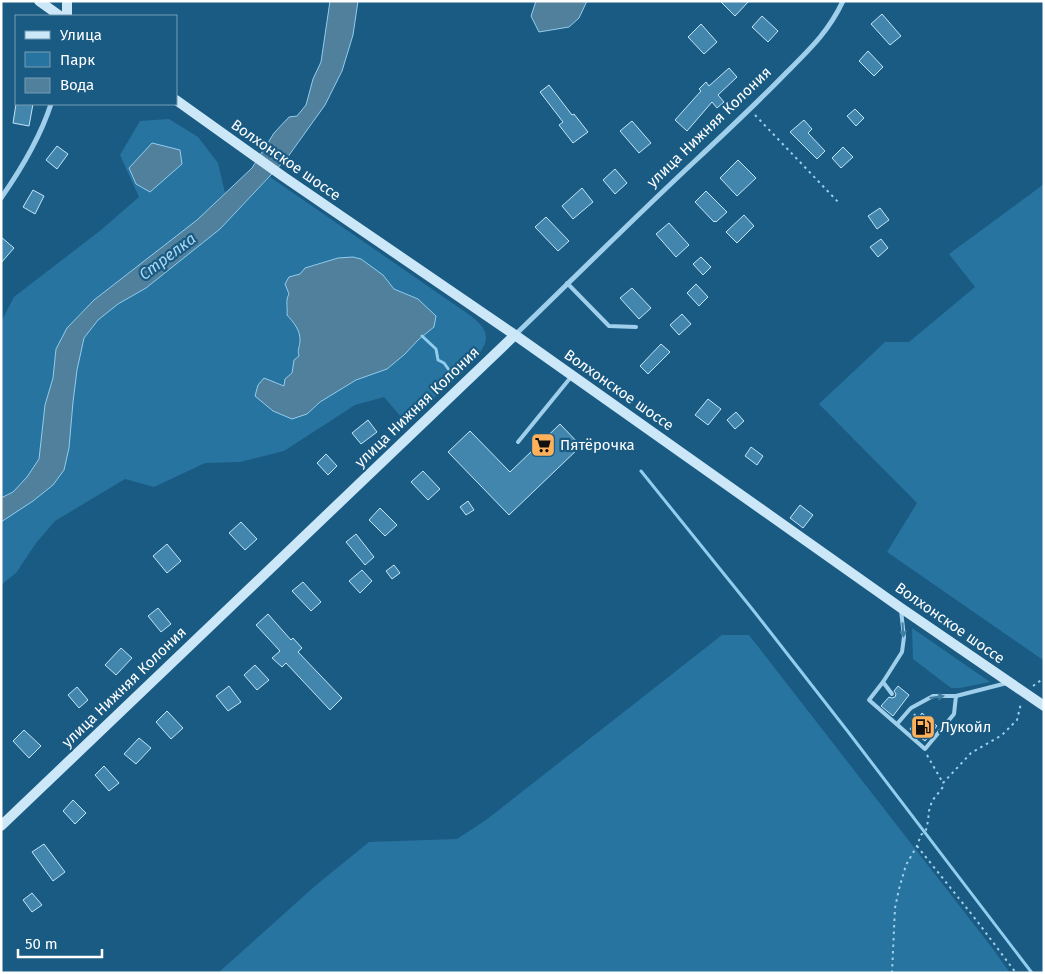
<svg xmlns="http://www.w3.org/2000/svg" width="1045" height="974" font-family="'Fira Sans',sans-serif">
<rect width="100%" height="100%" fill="#1a5b83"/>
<g fill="#2874a1" fill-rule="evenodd">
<path d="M169,119l29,18 20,26 7,30 -28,27 -103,80 -27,28 -11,21 -3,29 -8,27 -6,54 -12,18 -14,15 -12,6v-176l13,-25 87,-67 38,-33 -19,-42 20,-34z"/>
<path d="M270,177l201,139c7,6 15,12 15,22 0,18 -45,55 -60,66 -7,6 -16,10 -24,14l-18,-21 -29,8 -71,46 -44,11 -35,1 -51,24 -29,-8 -70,42 -19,22 -20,30 -15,12v-63l2,-1 66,-73 4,-46 4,-32 7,-32 14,-18 20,-16 28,-16 74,-59zM338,258l45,17 11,14 24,10 16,28 -16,13 -13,14 -18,15 -31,11 -18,10 -18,12 -13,12 -32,-33 9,5 1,-7 7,-6 2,-13 5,-4c-2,-7 1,-9 1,-16 0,-11 -7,-18 -13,-25l2,-21 16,-26z"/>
<path d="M1044,184v476h-1l-156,-108 30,-49 -98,-99 66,-62h24l66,-55 -26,-33z"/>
<path d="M912,628l78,54 -30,6h-9l-38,-29z"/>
<path d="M722,635h27l244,314 17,24h-792l97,-87 54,-44 88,-3 29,-19z"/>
</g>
<g fill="#51809d" stroke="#91cdee">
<path d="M330,1h28l-5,34 -11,36 -17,34 -38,53 -67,71 -74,59 -28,16 -20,16 -14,18 -7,32 -4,32 -4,46 -5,22 -11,15 -20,16 -32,21v-24l12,-6 14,-15 12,-18 6,-54 8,-27 3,-29 11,-21 27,-28 103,-80 55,-52 22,-35 15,-16 8,-1 9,-11 7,-26 8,-17z"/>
<path d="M536,1h51l-8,17 -10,9 -30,5 -8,-16z"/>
<path d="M152,143l28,7 2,14 -32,28 -14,-8 -7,-16z"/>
<path d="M353,257l8,2 22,16 11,14 24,10 18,17 -2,11 -16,13 -13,14 -18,15 -31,11 -36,22 -13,12 -15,5 -19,-8 -18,-15 3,-11 6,-7 20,8 1,-7 7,-6 2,-13 5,-4c-2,-7 1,-9 1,-16 0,-11 -7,-18 -13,-25 1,-8 -2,-14 2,-21l-4,-10 4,-7 11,-3 5,-6 33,-10z"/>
</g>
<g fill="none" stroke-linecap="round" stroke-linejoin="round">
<g stroke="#91cdee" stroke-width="3">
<path d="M422,336l14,13 2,11 6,3 10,14"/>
<path d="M641,471l112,139 96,123 183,240"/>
</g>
</g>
<g fill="#4285ad" stroke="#c3e5f8">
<path d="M720,1h29l-14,15z"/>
<path d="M882,14l19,22 -11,9 -19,-21z"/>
<path d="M762,16l16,15 -10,11 -16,-15z"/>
<path d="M701,24l16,18 -13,12 -16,-17z"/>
<path d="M868,51l15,16 -9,9 -15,-15z"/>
<path d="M729,68l8,9 -19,18 6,7 -7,6 -5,-6 -25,29 -12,-11 26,-29 -2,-2 7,-7 3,4z"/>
<path d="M549,85l23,30 2,-1 14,18 -15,11 -14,-18 4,-3 -23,-30z"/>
<path d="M16,104h17l-4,22 -16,-3z"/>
<path d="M855,109l9,9 -8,8 -9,-10z"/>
<path d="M804,120l8,9 -4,4 17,18 -8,8 -27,-27z"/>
<path d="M632,121l19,22 -12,10 -19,-22z"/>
<path d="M57,146l11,8 -11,15 -11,-9z"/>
<path d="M843,147l10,10 -12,11 -9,-10z"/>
<path d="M738,160l18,18 -19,18 -17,-18z"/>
<path d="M615,169l12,14 -12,11 -12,-14z"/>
<path d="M582,188l11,14 -20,17 -11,-13z"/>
<path d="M33,190l11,6 -9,18 -12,-7z"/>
<path d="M706,191l21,21 -11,10 -1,-1 -1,1 -19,-20z"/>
<path d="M880,208l9,12 -12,9 -9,-13z"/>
<path d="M744,215l10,11 -17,17 -11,-11z"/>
<path d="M546,217l23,24 -11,10 -23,-24z"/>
<path d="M669,223l20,22 -13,12 -20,-23z"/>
<path d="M1,237l13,11 -13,15z"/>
<path d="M881,239l7,9 -10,9 -8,-10z"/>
<path d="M701,257l10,10 -8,8 -10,-11z"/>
<path d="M696,284l12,13 -9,9 -12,-13z"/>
<path d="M632,288l19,20 -12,11 -19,-21z"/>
<path d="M682,314l9,10 -12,11 -9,-10z"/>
<path d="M661,344l9,8 -22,22 -8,-8z"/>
<path d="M708,399l13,10 -13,16 -13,-10z"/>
<path d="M736,412l8,9 -9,8 -8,-9z"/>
<path d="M368,420l9,12 -16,12 -9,-11z"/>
<path d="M560,424l21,22 -72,69 -61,-63 22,-21 40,41z"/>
<path d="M751,447l12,9 -6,9 -12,-9z"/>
<path d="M326,454l11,12 -9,9 -11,-12z"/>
<path d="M423,471l17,18 -12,11 -17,-18z"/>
<path d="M468,501l6,9 -8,5 -6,-8z"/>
<path d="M800,505l13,10 -10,13 -13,-10z"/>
<path d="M380,508l17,17 -12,11 -16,-16z"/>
<path d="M241,522l16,17 -12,11 -16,-17z"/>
<path d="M356,534l18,23 -9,8 -19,-23z"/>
<path d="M167,544l14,17 -14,12 -14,-17z"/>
<path d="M394,565l6,8 -8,6 -6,-8z"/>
<path d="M362,570l10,11 -12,12 -11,-12z"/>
<path d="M303,582l18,20 -10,9 -19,-20z"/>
<path d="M158,608l13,16 -10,8 -13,-16z"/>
<path d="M268,614l23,26 2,-2 9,10 -4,4 44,46 -12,12 -44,-47 -4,4 -10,-9 8,-7 -24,-26z"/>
<path d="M121,648l11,10 -16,17 -11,-10z"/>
<path d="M255,665l14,15 -12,10 -13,-15z"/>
<path d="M229,686l12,16 -13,9 -12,-15z"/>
<path d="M898,686l11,9 -16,21 -12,-10 8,-9 3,1 3,-1 1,-3 -2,-3z"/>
<path d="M77,687l11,13 -9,8 -11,-13z"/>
<path d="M167,711l16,17 -12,11 -15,-17z"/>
<path d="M922,713l15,13 -12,15 -15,-12z"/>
<path d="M24,730l17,16 -12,12 -16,-17z"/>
<path d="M139,738l12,10 -15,16 -12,-10z"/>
<path d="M104,766l15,17 -10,8 -14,-16z"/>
<path d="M73,800l13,13 -11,11 -12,-13z"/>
<path d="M44,844l21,28 -12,9 -21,-29z"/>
<path d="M32,893l10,12 -10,7 -9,-12z"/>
</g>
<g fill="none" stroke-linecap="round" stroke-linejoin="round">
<g stroke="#9fcfeb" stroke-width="2" stroke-dasharray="2.5 4" stroke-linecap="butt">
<path d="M755,115l85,89"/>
<path d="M1033,686l11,-8"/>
<path d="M914,714l4,5"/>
<path d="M927,755l16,28"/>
<path d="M917,846l60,75 39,52"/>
<path d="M892,973l3,-65 4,-19 7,-24 11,-19 4,-11 5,-5 2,-9 1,-10 3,-10 11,-14v-4l28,-30 31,-18 15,-15 4,-17"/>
</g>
<g stroke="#9fcfeb" stroke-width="4">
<path d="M567,283l42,43 27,1"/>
<path d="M518,442l53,-65"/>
<path d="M883,682l-14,18 56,49 29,-35 2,-18"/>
<path d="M892,694l-9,-12 19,-30 2,-15 -3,-27"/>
<path d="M911,708l22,-12h23l51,-13"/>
<path d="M897,724l13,-15"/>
</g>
<g stroke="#9fcfeb" stroke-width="5">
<path d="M1,198c21,-30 39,-60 50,-94"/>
<path d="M515,335c60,-58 119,-117 180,-174 31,-29 62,-58 92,-89 23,-23 42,-41 56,-71"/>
</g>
<g stroke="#cbe7f8" stroke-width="10">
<path d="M39,1l21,15"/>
<path d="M67,1v15"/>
<path d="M176,100l108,77 231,158 386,273 143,98"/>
<path d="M1,826l514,-491"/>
</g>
</g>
<defs><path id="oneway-solid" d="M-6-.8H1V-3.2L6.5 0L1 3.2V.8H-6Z" transform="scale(1.25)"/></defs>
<g fill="#427ea2">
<use href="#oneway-solid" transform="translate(903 630) rotate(86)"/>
<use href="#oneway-solid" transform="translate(937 697) rotate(-8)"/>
</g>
<defs>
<symbol id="supermarket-square" viewBox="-11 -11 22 22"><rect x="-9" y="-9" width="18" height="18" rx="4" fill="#feb15a" stroke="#1a5b83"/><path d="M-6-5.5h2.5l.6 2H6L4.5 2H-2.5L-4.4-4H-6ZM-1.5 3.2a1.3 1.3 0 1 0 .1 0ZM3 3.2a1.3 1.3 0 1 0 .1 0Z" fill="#111"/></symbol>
<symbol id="fuel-square" viewBox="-11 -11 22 22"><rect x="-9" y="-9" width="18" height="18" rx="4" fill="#feb15a" stroke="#1a5b83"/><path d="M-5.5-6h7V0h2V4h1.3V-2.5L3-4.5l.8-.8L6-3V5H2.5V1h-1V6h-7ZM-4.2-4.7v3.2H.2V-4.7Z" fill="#111"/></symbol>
</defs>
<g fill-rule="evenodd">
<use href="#supermarket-square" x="529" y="431" width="28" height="28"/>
<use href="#fuel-square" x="909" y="713" width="28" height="28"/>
</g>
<g text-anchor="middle" stroke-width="4.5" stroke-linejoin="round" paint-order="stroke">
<g font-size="15" fill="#fff" stroke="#1a5b83">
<text transform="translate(709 127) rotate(-44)" y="5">улица Нижняя Колония</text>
<text transform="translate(286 160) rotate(35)" y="5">Волхонское шоссе</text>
<text transform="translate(619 390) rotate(35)" y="5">Волхонское шоссе</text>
<text transform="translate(417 407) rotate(-44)" y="5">улица Нижняя Колония</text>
<text transform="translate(950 623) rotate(35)" y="5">Волхонское шоссе</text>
<text transform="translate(124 687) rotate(-44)" y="5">улица Нижняя Колония</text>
</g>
<g font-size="15" fill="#fff" stroke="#1a5b83" text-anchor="start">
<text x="560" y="450">Пятёрочка</text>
<text x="940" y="732">Лукойл</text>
</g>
<g font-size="16" font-style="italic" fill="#aad8f3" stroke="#1a5b83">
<text transform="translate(167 256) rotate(-37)" y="6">Стрелка</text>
</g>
</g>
<rect width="1045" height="974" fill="none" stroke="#ffffff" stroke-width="5"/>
<rect x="15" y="15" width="162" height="90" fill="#1a5b83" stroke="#769db5"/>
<rect x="25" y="31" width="25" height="8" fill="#cbe7f8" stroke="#769db5"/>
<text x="60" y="40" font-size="15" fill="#ffffff">Улица</text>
<rect x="25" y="52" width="25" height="15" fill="#2874a1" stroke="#769db5"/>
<text x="60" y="65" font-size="15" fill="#ffffff">Парк</text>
<rect x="25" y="78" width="25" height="15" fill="#51809d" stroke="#769db5"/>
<text x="60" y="90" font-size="15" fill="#ffffff">Вода</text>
<path d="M18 949v8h84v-8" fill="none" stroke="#ffffff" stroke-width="2.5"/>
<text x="25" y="949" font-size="15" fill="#ffffff" stroke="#1a5b83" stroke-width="4" paint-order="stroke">50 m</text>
</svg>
